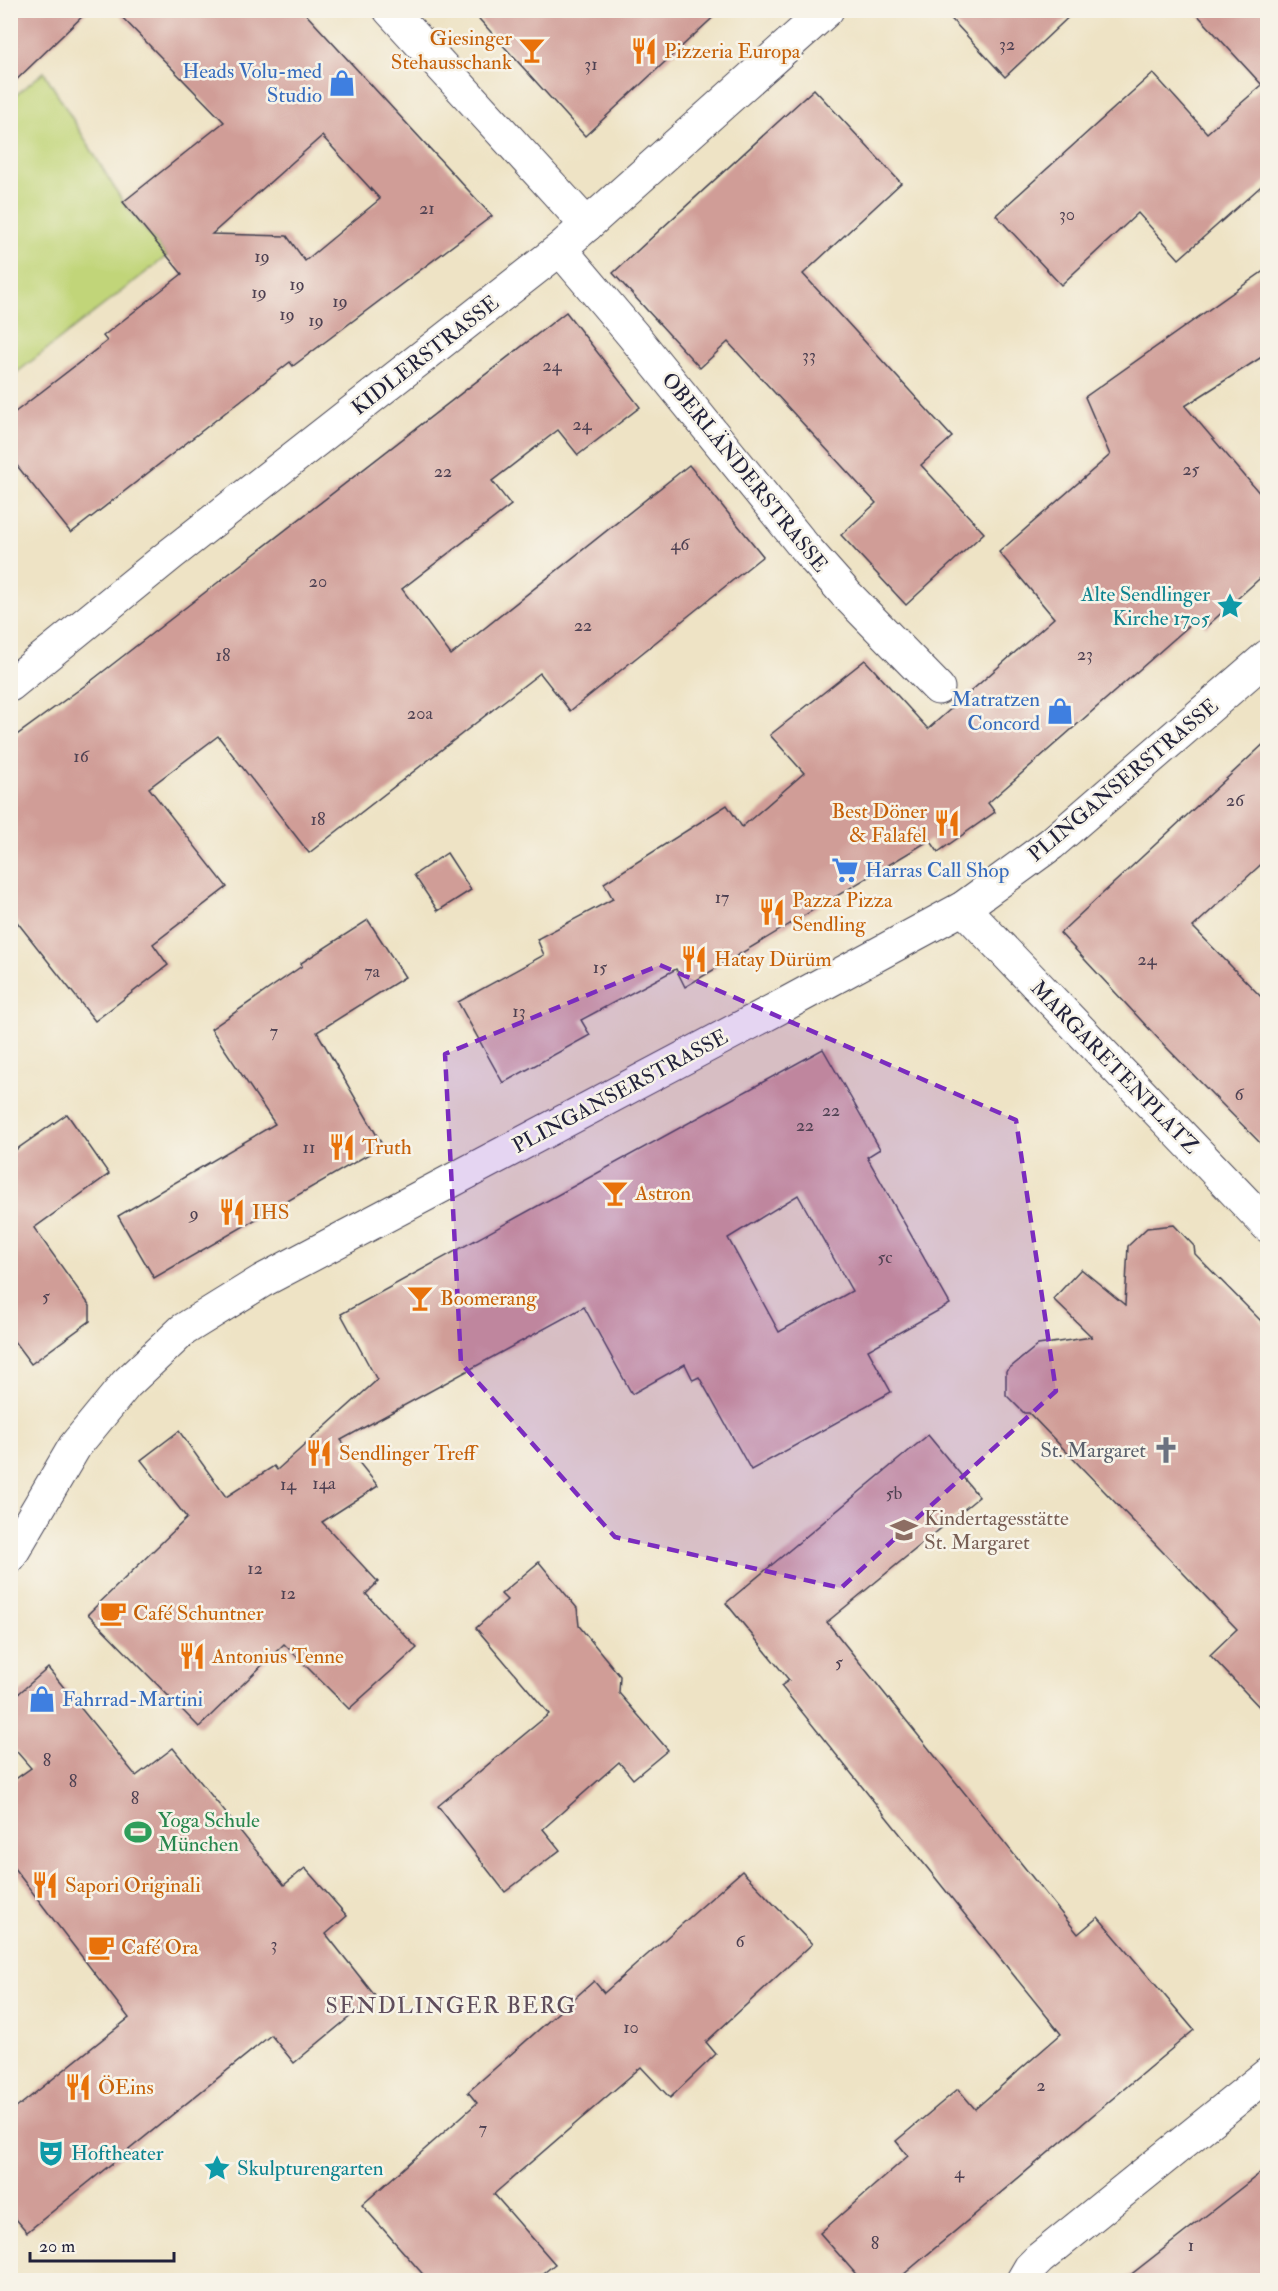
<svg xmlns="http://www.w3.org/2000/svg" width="1278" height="2291" font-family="'IM FELL Double Pica',serif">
<rect width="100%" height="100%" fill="#f7f3e8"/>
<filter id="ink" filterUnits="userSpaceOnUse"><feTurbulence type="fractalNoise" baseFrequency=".0167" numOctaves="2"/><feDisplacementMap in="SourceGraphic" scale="12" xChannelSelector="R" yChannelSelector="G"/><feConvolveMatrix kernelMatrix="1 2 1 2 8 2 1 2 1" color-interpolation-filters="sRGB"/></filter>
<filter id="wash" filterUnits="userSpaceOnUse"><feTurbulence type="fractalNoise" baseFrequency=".008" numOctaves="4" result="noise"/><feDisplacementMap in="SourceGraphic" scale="24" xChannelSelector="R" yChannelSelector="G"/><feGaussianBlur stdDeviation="1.35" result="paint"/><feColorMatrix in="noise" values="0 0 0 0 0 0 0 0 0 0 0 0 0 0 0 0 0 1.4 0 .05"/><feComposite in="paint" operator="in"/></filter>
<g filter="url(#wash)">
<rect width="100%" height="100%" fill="#eee3c5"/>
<path fill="#c1d579" stroke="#727c5a" stroke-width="1.5" d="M44,72l79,130 44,54 -156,121v-278z"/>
<g id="blocks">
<g fill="#d09d97" fill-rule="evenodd">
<path d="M10,10h79l-79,76z"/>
<path d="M115,10h187l190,206 -199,150 -3,-4 -219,171 -61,-76v-41l97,-75 -4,-5 79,-62 -59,-72 101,-80zM322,136l58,63 -75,62 -18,-25 -75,-2z"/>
<path d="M471,10h250l-136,126z"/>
<path d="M943,10h133l-71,67z"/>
<path d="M1193,10h75v170l-89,79 -41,-46 -77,72 -65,-70 157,-142 54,60 55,-48z"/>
<path d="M814,89l87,94 -98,91 149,163 -31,28 63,68 -78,72 -65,-70 35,-32 -148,-161 -28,26 -87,-95z"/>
<path d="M1268,268v85l-83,53 83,97v68l-62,56 -8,-9 -210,185 7,9 -57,40 -8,-12 -245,147 -9,-18 -95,51 9,15 -87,48 -45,-81 86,-47 -7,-16 76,-40 -9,-16 123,-78 15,22 62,-54 -34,-38 95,-75 63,69 126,-111 -55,-66 111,-97 -25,-58z"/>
<path d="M566,312l74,95 -62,48 -20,-25 -66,51 19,24 -109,84 49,66 238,-190 74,91 -193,155 -30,-38 -231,180 -91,-117 -69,52 78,99 -74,57 15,21 -73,56 -85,-108v-173l81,-59z"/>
<path d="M1268,740v118l-75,69 75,77v147l-102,-104 -106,-114z"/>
<path d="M447,853l24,37 -33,21 -24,-36z"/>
<path d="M368,920l37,57 -88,55 66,114 -229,132 -36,-62 157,-92 -64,-95 91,-63 -1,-3z"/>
<path d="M823,1049l57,100 -13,8 83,147 -82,46 23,42 -140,78 -52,-93 -6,3 -8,-16 -53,30 -48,-87 -243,133 37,46 -56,36 56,60 -12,12 51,54 -68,61 -65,-65 -85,83 -111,-113 99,-96 -46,-58 38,-29 47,66 48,-31 3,4 100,-90 -36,-66zM798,1195l54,96 -73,41 -51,-94z"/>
<path d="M67,1114l42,60 -75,54 56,78v15l-59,43 -21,-28v-182z"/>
<path d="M1174,1225l20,21 1,8 73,74v388l-58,-61 27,-26 -208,-216h-5l-18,-18v-24l32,-26 54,-8 -39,-38 28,-30 44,36 3,-59 19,-18z"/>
<path d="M928,1435l51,62 -152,125 251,312 20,-17 96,113 -297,250h-36l-41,-47 88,-77 -12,-15 62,-52 17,20 86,-75 -280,-348 8,-6 -63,-77z"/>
<path d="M539,1562l38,46 2,18 41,50 -1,17 49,57 -35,29 -14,-17 -76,67 17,21 -55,42 -67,-86 111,-92 -73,-86 31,-28 -6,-6z"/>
<path d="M48,1668l88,108 37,-28 111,137 21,-17 42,48 -21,18 49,62 -81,67 -23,-28 -244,197 -17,-20v-99l119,-95 -119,-155v-80l21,-15 -21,-24v-43z"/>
<path d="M742,1871l70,73 -106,98 10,12 -46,44 -29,-31 -147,127 61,70 -20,16h-107l-66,-75 115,-102 -9,-11 126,-111 10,12z"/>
<path d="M1268,2167v113h-144z"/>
</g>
</g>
</g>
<g filter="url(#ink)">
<use href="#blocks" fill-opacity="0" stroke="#413f50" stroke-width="1.5"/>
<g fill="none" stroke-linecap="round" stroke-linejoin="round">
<defs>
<g id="street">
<path d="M390,10l197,215"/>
<path d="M560,249l72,85 174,215 40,45 92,94"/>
<path d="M10,685l161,-131 389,-305 267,-239"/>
<path d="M963,908l305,318"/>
<path d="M1023,2280l7,-12 9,-9 229,-185"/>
</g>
<path id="secondary" d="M10,1556l65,-110 51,-62 57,-54 79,-49 520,-275 181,-98 88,-64 217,-188"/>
</defs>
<use href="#street" stroke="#413f50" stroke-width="35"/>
<use href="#secondary" stroke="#413f50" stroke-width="35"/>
<use href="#street" stroke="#fff" stroke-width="33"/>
<use href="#secondary" stroke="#fff" stroke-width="33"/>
</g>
</g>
<path fill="#7b2cbf" fill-opacity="0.2" stroke="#7b2cbf" stroke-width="4.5" stroke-dasharray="12 8" stroke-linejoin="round" d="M660,965l356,155 40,271 -215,197 -226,-51 -154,-174 -16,-309z"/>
<defs>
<symbol id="bar-bare" viewBox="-9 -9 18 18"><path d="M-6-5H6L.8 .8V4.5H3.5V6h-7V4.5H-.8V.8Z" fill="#e8710a" stroke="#f7f3e8" stroke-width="2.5" paint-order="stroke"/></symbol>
<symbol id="restaurant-bare" viewBox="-9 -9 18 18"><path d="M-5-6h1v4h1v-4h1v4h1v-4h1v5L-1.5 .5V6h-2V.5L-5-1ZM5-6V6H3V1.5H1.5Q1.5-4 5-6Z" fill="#e8710a" stroke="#f7f3e8" stroke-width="2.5" paint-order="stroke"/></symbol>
<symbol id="shop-bare" viewBox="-9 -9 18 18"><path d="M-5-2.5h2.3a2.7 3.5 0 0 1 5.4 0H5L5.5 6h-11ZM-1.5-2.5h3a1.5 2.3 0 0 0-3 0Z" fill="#3f7fe0" stroke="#f7f3e8" stroke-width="2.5" paint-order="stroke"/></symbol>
<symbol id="sight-bare" viewBox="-9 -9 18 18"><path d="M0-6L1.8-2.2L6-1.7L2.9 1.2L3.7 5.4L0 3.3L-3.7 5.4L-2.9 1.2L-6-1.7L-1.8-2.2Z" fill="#0f9aa8" stroke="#f7f3e8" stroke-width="2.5" paint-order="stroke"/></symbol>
<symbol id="supermarket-bare" viewBox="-9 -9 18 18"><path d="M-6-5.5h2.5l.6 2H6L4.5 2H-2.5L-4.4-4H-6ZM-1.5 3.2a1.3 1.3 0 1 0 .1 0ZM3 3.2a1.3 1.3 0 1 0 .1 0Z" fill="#3f7fe0" stroke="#f7f3e8" stroke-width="2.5" paint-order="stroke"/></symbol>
<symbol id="church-bare" viewBox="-9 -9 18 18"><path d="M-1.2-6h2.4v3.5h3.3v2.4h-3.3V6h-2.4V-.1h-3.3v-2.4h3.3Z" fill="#6b7280" stroke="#f7f3e8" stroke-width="2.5" paint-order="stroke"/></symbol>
<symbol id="school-bare" viewBox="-9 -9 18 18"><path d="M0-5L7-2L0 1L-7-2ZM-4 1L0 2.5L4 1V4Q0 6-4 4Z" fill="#8d6e63" stroke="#f7f3e8" stroke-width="2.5" paint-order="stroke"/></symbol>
<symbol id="cafe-bare" viewBox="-9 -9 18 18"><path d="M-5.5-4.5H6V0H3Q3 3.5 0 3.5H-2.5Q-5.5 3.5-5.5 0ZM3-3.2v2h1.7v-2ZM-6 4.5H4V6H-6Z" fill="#e8710a" stroke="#f7f3e8" stroke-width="2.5" paint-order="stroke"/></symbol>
<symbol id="stadium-bare" viewBox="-9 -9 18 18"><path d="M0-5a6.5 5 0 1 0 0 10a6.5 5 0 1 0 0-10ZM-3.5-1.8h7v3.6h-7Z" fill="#2e9e5b" stroke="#f7f3e8" stroke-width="2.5" paint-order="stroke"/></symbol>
<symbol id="theatre-bare" viewBox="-9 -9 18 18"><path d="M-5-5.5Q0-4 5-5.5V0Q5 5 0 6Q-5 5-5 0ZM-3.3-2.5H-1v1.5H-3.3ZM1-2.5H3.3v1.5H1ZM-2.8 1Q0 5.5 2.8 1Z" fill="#0f9aa8" stroke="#f7f3e8" stroke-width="2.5" paint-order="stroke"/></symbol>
</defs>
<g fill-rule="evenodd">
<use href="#bar-bare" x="513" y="31" width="38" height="38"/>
<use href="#restaurant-bare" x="625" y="32" width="38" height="38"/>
<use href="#shop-bare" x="323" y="64" width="38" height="38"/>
<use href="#sight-bare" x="1211" y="587" width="38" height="38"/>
<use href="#shop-bare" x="1041" y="692" width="38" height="38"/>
<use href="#restaurant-bare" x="928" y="804" width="38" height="38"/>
<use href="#supermarket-bare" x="826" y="851" width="38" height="38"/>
<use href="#restaurant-bare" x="753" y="893" width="38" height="38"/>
<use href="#restaurant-bare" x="675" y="940" width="38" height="38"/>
<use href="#restaurant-bare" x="323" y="1128" width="38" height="38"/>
<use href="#bar-bare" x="596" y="1174" width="38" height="38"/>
<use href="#restaurant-bare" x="213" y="1193" width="38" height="38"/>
<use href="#bar-bare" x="401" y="1279" width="38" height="38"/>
<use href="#church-bare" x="1147" y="1431" width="38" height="38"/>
<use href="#restaurant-bare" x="300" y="1434" width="38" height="38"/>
<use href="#school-bare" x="885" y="1511" width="38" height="38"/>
<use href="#cafe-bare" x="94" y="1594" width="38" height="38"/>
<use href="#restaurant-bare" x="173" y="1637" width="38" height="38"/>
<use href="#shop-bare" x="23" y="1680" width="38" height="38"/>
<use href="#stadium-bare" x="119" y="1813" width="38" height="38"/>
<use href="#restaurant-bare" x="26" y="1866" width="38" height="38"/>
<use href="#cafe-bare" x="82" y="1928" width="38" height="38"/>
<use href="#restaurant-bare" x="59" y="2068" width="38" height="38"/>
<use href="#theatre-bare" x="32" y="2134" width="38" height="38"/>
<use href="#sight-bare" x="198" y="2149" width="38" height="38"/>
</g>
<g text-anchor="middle" stroke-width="5" stroke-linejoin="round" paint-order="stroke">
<g font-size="18" fill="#4e4152">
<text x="1007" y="50">32</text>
<text x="591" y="70">31</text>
<text x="427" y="214">21</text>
<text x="1067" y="220">30</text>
<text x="262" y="262">19</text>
<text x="297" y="290">19</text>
<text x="259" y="298">19</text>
<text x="340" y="307">19</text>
<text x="287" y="320">19</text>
<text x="316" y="326">19</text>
<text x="809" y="361">33</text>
<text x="552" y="371">24</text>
<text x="582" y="430">24</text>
<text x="1191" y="475">25</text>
<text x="443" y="477">22</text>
<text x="680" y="550">46</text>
<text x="318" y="587">20</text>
<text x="583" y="631">22</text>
<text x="1085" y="660">23</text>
<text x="223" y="661">18</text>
<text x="420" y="719">20a</text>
<text x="81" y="762">16</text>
<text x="1235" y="806">26</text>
<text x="318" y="825">18</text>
<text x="722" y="903">17</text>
<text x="1147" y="965">24</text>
<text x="600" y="973">15</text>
<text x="372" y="977">7a</text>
<text x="519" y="1017">13</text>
<text x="274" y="1037">7</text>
<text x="1239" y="1100">6</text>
<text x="831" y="1116">22</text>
<text x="805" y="1131">22</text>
<text x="309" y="1153">11</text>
<text x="194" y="1219">9</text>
<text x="885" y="1263">5c</text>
<text x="46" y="1302">5</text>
<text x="324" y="1489">14a</text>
<text x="288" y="1490">14</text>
<text x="894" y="1499">5b</text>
<text x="255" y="1574">12</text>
<text x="288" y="1599">12</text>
<text x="839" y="1668">5</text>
<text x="47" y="1766">8</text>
<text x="73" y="1787">8</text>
<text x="135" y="1804">8</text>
<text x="740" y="1947">6</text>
<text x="274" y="1950">3</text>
<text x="631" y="2033">10</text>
<text x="1041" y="2091">2</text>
<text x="483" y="2134">7</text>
<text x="959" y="2178">4</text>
<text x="875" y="2249">8</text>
<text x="1191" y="2251">1</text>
</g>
<g font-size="21" fill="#c56008" stroke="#f7f3e8" text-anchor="start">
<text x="512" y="45" text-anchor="end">Giesinger<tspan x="512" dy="24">Stehausschank</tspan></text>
<text x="664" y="58">Pizzeria Europa</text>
<text x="927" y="818" text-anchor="end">Best Döner<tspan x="927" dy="24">&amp; Falafel</tspan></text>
<text x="792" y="907">Pazza Pizza<tspan x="792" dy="24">Sendling</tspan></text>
<text x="714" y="966">Hatay Dürüm</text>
<text x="362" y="1154">Truth</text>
<text x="635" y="1200">Astron</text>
<text x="252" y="1219">IHS</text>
<text x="440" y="1305">Boomerang</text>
<text x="339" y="1460">Sendlinger Treff</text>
<text x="133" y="1620">Café Schuntner</text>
<text x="212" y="1663">Antonius Tenne</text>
<text x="65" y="1892">Sapori Originali</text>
<text x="121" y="1954">Café Ora</text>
<text x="98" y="2094">ÖEins</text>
</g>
<g font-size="21" fill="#366cbe" stroke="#f7f3e8" text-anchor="end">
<text x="322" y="78">Heads Volu-med<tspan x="322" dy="24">Studio</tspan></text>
<text x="1040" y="706">Matratzen<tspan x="1040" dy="24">Concord</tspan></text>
<text x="865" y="877" text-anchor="start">Harras Call Shop</text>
<text x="62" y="1706" text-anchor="start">Fahrrad-Martini</text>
</g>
<g font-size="21" fill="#22223b" stroke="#f7f3e8">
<text transform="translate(425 355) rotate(-38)" y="7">KIDLERSTRASSE</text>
<text transform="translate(745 472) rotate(51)" y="7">OBERLÄNDERSTRASSE</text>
<text transform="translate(1123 780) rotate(-40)" y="7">PLINGANSERSTRASSE</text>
<text transform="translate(1115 1067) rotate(46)" y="7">MARGARETENPLATZ</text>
<text transform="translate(620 1091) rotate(-28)" y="7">PLINGANSERSTRASSE</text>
</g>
<g font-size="21" fill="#0d838f" stroke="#f7f3e8" text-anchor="start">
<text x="1210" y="601" text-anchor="end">Alte Sendlinger<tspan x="1210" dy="24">Kirche 1705</tspan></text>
<text x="71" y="2160">Hoftheater</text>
<text x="237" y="2175">Skulpturengarten</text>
</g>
<g font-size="21" fill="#5b616d" stroke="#f7f3e8" text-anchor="end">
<text x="1146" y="1457">St. Margaret</text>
</g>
<g font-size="21" fill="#785e54" stroke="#f7f3e8" text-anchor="start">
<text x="924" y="1525">Kindertagesstätte<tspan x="924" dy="24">St. Margaret</tspan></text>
</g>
<g font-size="21" fill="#27864d" stroke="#f7f3e8" text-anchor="start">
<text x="158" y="1827">Yoga Schule<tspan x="158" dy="24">München</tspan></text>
</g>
<g font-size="22" letter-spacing="1.5" fill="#5f4d5b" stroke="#f7f3e8">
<text x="451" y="2013">SENDLINGER BERG</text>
</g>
</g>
<rect width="1278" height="2291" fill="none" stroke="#f7f3e8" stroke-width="36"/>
<path d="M30 2252v9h144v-9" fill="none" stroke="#22223b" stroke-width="3"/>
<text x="39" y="2252" font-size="18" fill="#22223b" stroke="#f7f3e8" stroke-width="4.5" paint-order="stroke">20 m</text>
</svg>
